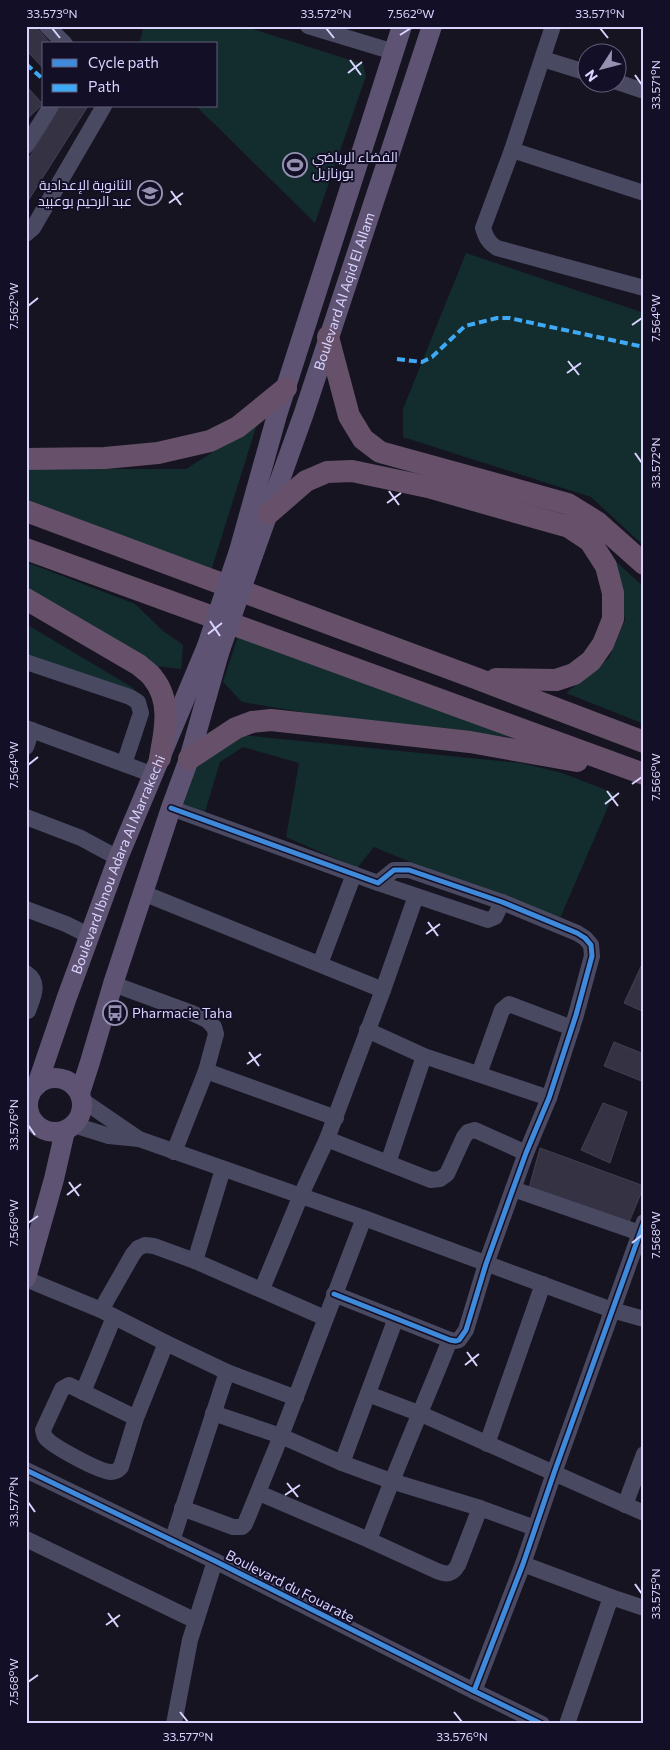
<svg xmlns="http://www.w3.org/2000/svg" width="670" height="1750" font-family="Commissioner,Cairo,sans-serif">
<rect width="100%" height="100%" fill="#161421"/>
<g fill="#132c2d">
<path d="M144,26h99l120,38 3,12 -51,147 -119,-117h20v-62h-77z"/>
<path d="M466,253l178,60v233l-53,-49 -188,-60v-28z"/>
<path d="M257,424l-46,147 -185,-68v-34h160z"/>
<path d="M614,560l30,27v137l-78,-31 43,-35 16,-38z"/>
<path d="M26,562l109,42 27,26 21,15 -2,24 -34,-4 -121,-73z"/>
<path d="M26,624l109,65 -18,1 -91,-33z"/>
<path d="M238,636l272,101 -180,-20 -88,-15 -19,-20z"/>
<path d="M242,735l279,28 41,10 52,20 -56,130 -184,-76 -17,21 -71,-31 13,-74 -56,-16 -23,15 -15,50 -25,-9 9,-28 32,-30z"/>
</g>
<g fill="#343243" stroke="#433f54">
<path d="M26,26h9l16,18h-7v25l-18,-19z"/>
<path d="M26,86l17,18 -17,16z"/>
<path d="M60,106h28l-62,98v-41z"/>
<path d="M644,960v52l-20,-9z"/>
<path d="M614,1042l30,12v28l-40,-16z"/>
<path d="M603,1103l24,9 -17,51 -29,-13z"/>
<path d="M540,1148l104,38 -15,36 -100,-34z"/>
</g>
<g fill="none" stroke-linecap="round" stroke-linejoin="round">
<g stroke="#4a4962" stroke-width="16">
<path d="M47,26l18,18"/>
<path d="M308,26l86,26"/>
<path d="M553,26l-41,124 -29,78c3,10 6,15 14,20l147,40"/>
<path d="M543,59l45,14"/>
<path d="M617,82l27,9"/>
<path d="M26,146l25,-40"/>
<path d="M512,150l132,43"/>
<path d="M26,234l7,-6 71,-122"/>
<path d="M26,662l104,35 8,5 3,11 -17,51"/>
<path d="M26,728l128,47"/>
<path d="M26,747l6,-17"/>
<path d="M171,808l207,75 16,-13h15l93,32 75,31 8,5 6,7 1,11 -16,59 -27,83 -23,55 -40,111 -20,66 -7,10 -3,1 -6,-1 -116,-46"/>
<path d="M26,817l55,21 37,20"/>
<path d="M378,883l110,37 7,-3 7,-15"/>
<path d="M143,893l240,97"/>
<path d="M26,909l40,15 24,12"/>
<path d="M320,964l34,-90"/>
<path d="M26,973c15,10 7,24 2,38"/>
<path d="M113,984l79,29 15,7 7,7 2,7 -10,37 130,47"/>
<path d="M367,1030l57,26 125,42"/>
<path d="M479,1074l23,-64 7,-6 63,24"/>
<path d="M82,1100l57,39"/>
<path d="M74,1125l35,11 30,3 225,79 248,92 32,9"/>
<path d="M327,1139l104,41 9,-1 7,-5 17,-37 4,-5 7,-2 51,23"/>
<path d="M174,1152l32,-81"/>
<path d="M388,1163l36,-107"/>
<path d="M513,1189l127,44"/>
<path d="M195,1261l28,-92"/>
<path d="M26,1279l75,31 65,33 61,29 69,26"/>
<path d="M262,1289l39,-94 26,-56 56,-149 33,-94"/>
<path d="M101,1310l32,-56 5,-6 7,-3 9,1 41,15 130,57"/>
<path d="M83,1392l31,-75"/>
<path d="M368,1394l53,20 223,99"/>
<path d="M213,1413l68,23 61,27 49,18 89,27 55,20"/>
<path d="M136,1418l-67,-33 -7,4 -19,41c1,3 1,6 3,8 6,8 54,34 65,34 5,0 7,-2 10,-5l15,-49 30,-75"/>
<path d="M487,1444l56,-160"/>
<path d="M342,1463l54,-145"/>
<path d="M26,1470l189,91 259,130 68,33"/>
<path d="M259,1493l110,47c25,-67 54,-133 81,-200"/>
<path d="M625,1505l19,-51"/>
<path d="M182,1508l51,19h9l3,-3 36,-88 83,-218"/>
<path d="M26,1539l170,82"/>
<path d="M369,1540l68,31c10,4 15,4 21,-6l22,-57"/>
<path d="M172,1541l55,-169"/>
<path d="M523,1564l88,33 33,11"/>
<path d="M474,1691l49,-127 31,-91 90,-251"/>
<path d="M174,1724l16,-84 25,-79"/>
<path d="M567,1724l44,-127"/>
</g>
<g stroke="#5e5373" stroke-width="20">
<path d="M239,551l38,-136 125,-389"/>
<path id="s1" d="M253,555l51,-142 128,-387"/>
<circle cx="55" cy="1105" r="27"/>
<path id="s2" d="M37,1085l30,-88 51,-139 89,-212"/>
<path d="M80,1093l10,-31 23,-78 58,-176 18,-49 30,-106"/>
<path d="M26,1278l28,-99 11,-48"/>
</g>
<g stroke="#67516a" stroke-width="22">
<path d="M328,337l21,79 14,23 17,13 188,52 29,18 47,42"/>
<path d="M26,459l79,-1 53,-5 52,-12 28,-14 48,-39"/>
<path d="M26,511l452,168 166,63"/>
<path d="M268,514l38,-33 21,-9 25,-1 76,16 141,40 21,14 16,25 7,27v26l-10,25 -12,17 -17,13 -18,6 -60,-1"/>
<path d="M26,549l618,225"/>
<path d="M26,599l113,66c4,4 11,8 14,13 19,23 12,53 7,80"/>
<path d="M189,759l47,-31 16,-6 19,-2 199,22 107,19"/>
</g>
<g stroke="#5e5373" stroke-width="20">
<path d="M207,646l32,-95"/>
<path d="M219,653l34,-98"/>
</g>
<g stroke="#3fa9f5" stroke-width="4" stroke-dasharray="8 4" stroke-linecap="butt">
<path d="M26,64l18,16"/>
<path d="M397,359l25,3 10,-5 33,-31 32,-8h12l135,29"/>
</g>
<defs>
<g id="cycleway">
<path d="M171,808l207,75 16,-13h15l93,32 75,31 8,5 6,7 1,11 -16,59 -27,83 -23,55 -40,111 -20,66 -7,10 -3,1 -6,-1 -116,-46"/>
<path d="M26,1470l189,91 259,130 68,33"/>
<path d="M474,1691l49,-127 31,-91 90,-251"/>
</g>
</defs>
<use href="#cycleway" stroke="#130f26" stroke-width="8"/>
<use href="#cycleway" stroke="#408adc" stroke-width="5"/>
</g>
<path fill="none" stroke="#d9d4ff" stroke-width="2" d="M52,28l8,10M326,28l8,10M600,28l8,10M400,35l11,-7M350,60l11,15M348,73l14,-11M635,75l7,10M171,191l10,14M169,203l14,-10M28,306l10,-8M632,325l10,-7M568,361l11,14M567,373l14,-10M635,453l7,10M389,491l10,14M387,503l14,-10M210,621l10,15M208,634l14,-11M28,765l10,-8M632,784l10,-7M607,791l11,15M605,804l14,-11M428,922l10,14M426,934l14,-10M249,1052l10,14M247,1064l14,-10M28,1125l7,10M69,1182l10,14M67,1195l14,-11M28,1223l10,-7M632,1243l10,-8M467,1352l10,14M465,1365l14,-11M287,1483l11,14M285,1495l15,-10M28,1502l7,10M635,1584l7,10M108,1613l10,14M106,1625l14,-10M28,1682l10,-7M180,1712l8,10M454,1712l8,10"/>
<defs>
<symbol id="stadium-ring" viewBox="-11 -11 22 22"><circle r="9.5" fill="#130f26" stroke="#9591b1" stroke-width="1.5"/><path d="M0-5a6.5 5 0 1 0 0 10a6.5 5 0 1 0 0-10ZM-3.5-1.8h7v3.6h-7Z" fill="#9591b1"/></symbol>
<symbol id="school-ring" viewBox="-11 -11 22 22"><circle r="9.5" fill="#130f26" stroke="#9591b1" stroke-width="1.5"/><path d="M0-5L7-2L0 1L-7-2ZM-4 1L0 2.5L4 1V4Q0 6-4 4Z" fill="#9591b1"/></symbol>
<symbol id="bus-ring" viewBox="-11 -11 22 22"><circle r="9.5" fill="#130f26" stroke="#9591b1" stroke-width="1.5"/><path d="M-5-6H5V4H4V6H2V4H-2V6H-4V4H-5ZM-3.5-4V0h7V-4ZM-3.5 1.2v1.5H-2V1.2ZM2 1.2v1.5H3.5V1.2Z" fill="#9591b1"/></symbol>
</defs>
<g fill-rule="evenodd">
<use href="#stadium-ring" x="281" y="151" width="28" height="28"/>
<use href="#school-ring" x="136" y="179" width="28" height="28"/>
<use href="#bus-ring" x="101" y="999" width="28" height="28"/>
</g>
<g text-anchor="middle" stroke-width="4" stroke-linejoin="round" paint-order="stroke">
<g font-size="14" fill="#d9d4ff" stroke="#130f26" text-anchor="start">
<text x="312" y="162">الفضاء الرياضي<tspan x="312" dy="16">بورنازيل</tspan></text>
<text x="132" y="190" text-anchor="end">الثانوية الإعدادية<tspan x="132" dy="16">عبد الرحيم بوعبيد</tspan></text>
<text x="132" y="1018">Pharmacie Taha</text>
</g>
<g font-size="14" fill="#d9d4ff" stroke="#130f26">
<text dy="5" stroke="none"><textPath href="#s1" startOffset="279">Boulevard Al Aqid El Allam</textPath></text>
<text dy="5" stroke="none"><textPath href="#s2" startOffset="235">Boulevard Ibnou Adara Al Marrakechi</textPath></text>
<text transform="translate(290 1586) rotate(27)" y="5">Boulevard du Fouarate</text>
</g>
</g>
<rect width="670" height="1750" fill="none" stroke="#130f26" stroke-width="55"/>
<rect x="42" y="42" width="175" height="65" fill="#130f26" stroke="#625e7d"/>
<rect x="52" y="59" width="25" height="8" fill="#408adc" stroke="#625e7d"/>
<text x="88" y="68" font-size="15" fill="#d9d4ff">Cycle path</text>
<rect x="52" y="84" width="25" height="8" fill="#3fa9f5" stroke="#625e7d"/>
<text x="88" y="92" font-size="15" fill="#d9d4ff">Path</text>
<g transform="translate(602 68) rotate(234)"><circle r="24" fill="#130f26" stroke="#625e7d"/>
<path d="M0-4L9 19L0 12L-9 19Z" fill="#9591b1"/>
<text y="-8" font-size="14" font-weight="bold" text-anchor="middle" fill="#d9d4ff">N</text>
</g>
<rect x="28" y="28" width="614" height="1694" fill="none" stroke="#d9d4ff" stroke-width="2"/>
<g font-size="12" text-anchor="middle" fill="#d9d4ff">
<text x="52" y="18">33.573°N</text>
<text x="326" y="18">33.572°N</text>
<text x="411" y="18">7.562°W</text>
<text x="600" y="18">33.571°N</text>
<text transform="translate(656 85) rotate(-90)" y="4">33.571°N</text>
<text transform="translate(14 306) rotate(-90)" y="4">7.562°W</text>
<text transform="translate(656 318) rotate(-90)" y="4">7.564°W</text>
<text transform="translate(656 463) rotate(-90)" y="4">33.572°N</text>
<text transform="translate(14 765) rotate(-90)" y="4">7.564°W</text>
<text transform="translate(656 777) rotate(-90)" y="4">7.566°W</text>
<text transform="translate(14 1125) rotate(-90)" y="4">33.576°N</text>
<text transform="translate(14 1223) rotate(-90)" y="4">7.566°W</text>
<text transform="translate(656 1235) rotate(-90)" y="4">7.568°W</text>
<text transform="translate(14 1502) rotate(-90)" y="4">33.577°N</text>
<text transform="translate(656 1594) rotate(-90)" y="4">33.575°N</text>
<text transform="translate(14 1682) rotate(-90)" y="4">7.568°W</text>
<text x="188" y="1741">33.577°N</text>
<text x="462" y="1741">33.576°N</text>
</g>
</svg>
